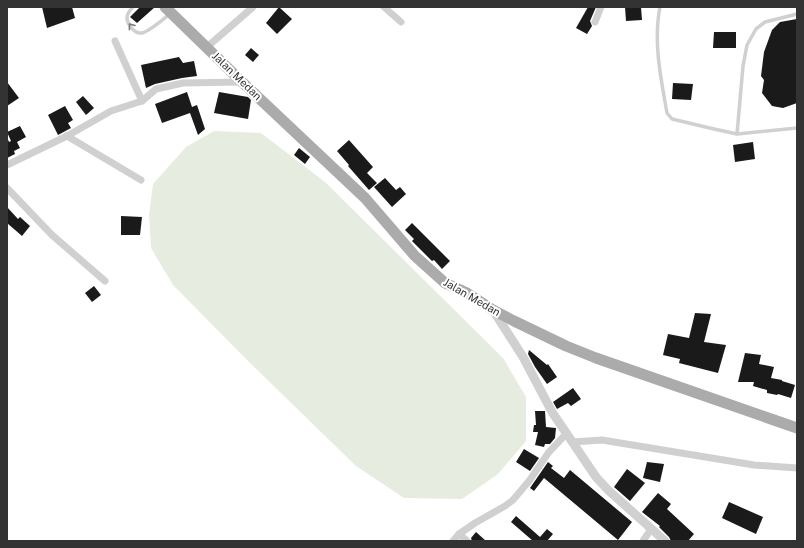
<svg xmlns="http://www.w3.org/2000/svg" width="804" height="548" font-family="'Public Sans',sans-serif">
<rect width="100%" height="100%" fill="#fff"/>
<path fill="#e6ecdf" d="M214,131l47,2 64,49 178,176 23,39v44l-28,33 -36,25 -58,-1 -48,-32 -107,-104 -76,-77 -22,-37 -2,-33 4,-31 33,-37z"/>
<g fill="#1a1a1a">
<path d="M42,7h30l3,11 -28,10z"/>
<path d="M140,7h15l-18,16 -7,-6z"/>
<path d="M279,7l13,12 -15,15 -11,-11z"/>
<path d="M588,7h8l-6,14 2,5 -5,8 -11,-6z"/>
<path d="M625,7h16l1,13 -16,1z"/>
<path d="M797,19v84l-14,5 -11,-2 -10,-13 2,-13 -3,-4 3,-24 8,-22 8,-8z"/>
<path d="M714,32h22v16h-23z"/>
<path d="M251,48l8,7 -6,7 -8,-7z"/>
<path d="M179,57l4,6 11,-2 3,15 -15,2 -27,6 -9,4 -5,-23z"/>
<path d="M7,82l12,16 -12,8z"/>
<path d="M673,83l20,1 -2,16 -19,-1z"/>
<path d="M187,92l5,15 5,-2 8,24 -7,6 -8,-22 -28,10 -7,-19z"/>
<path d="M219,92l29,5 3,3 -3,19 -34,-6z"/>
<path d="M83,96l11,12 -8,7 -10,-13z"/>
<path d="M65,106l8,14 -5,3 3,5 -13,7 -10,-20z"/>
<path d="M20,126l6,11 -9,5 3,6 -6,3 1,3 -8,4v-21l2,5 2,-1 -4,-9z"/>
<path d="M349,140l24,27 -6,6 10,10 -8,7 -21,-24 1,-1 -12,-14z"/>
<path d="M753,142l2,17 -20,3 -2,-17z"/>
<path d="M299,148l11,9 -5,7 -11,-9z"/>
<path d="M385,178l11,12 4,-3 6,7 -14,13 -18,-20z"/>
<path d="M7,207l11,12 2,-2 10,9 -8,10 -15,-13z"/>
<path d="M121,216l21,1 -2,18h-19z"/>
<path d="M412,223l38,38 -8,8 -8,-9 -2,1 -20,-20 2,-2 -9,-9z"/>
<path d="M94,286l7,9 -9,7 -7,-9z"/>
<path d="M695,313l16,1 -7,28 22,3 -8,28 -39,-10 1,-4 -17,-4 5,-21 21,4z"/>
<path d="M529,350l18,15 1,-1 9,13 -10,7 -12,-17 -7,-13z"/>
<path d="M745,353l16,2 -2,9 15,3 -3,11 11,2v1l13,4 -4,13 -13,-4 -1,1 -10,-2v-3l-14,-4 1,-4h-16z"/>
<path d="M573,388l8,11 -10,7 -3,-3 -11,6 -4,-7z"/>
<path d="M535,411h10l1,16 10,1 -1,10 -5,6h-5l-1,3 -9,-2 3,-13h-5l1,-7h2z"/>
<path d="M524,449l15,9 -9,13 -14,-9z"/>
<path d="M548,462l5,4 -2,2 13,10 6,-8 62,52 -14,18 -74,-62 -10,13 -4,-3z"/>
<path d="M647,462l17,2 -4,18 -17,-4z"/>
<path d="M627,469l18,14 -15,18 -16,-14z"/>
<path d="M658,493l13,11 -4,5 27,25 -6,7h-17l-2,-4 -10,-10 1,-1 -18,-14z"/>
<path d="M729,502l34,15 -7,17 -34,-16z"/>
<path d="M516,516l24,21 7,-8 6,5 -6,7h-14l-22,-19z"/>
<path d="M476,532l10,9h-14l-1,-3z"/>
</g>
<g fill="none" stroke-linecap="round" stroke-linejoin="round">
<g stroke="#d0d0d0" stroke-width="3.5">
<path d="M133,7c-3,3 -6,6 -6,11 0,6 8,16 14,15 7,0 23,-15 29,-19"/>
<path d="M660,7c-7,35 1,72 7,106l5,6 42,10 23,5 60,-6"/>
<path d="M737,134l6,-68 4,-21 9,-16 9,-7 32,-8"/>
</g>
<g stroke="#d0d0d0" stroke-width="7">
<path d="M384,7l17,15"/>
<path d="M595,22l6,-15"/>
<path d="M115,41l27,60"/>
<path d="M207,47l46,-40"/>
<path d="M67,136l74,44"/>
<path d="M7,165l60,-29 44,-25 31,-10 14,-12 27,-6 59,-1"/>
<path d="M7,188l45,47 53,46"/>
<path d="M572,442l30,-2 152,25 43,3"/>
<path d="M459,534l8,7"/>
<path d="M453,541l6,-7 16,-11 30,-17 8,-6 16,-19 20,-29 17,-18"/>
<path d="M643,541l8,-12"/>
</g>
<path stroke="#d0d0d0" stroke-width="9" d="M493,310l30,47 29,55 44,65 12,13 57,51"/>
<path stroke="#ababab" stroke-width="11" d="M165,7l77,75 123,116 50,58 30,27 22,10 26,17 21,11 52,25 30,12 201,70"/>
</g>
<defs><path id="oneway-chevron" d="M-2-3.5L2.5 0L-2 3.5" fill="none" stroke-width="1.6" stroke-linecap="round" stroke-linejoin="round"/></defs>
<use stroke="#7a7a7a" href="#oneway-chevron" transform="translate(131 26) rotate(-127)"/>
<g text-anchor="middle" stroke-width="4" stroke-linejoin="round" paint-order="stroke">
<g font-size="11" fill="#333" stroke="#fff">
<text transform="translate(237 76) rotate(44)" y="4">Jalan Medan</text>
<text transform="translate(472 297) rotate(30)" y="4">Jalan Medan</text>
</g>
</g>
<rect width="804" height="548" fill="none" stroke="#333333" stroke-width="16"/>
</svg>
